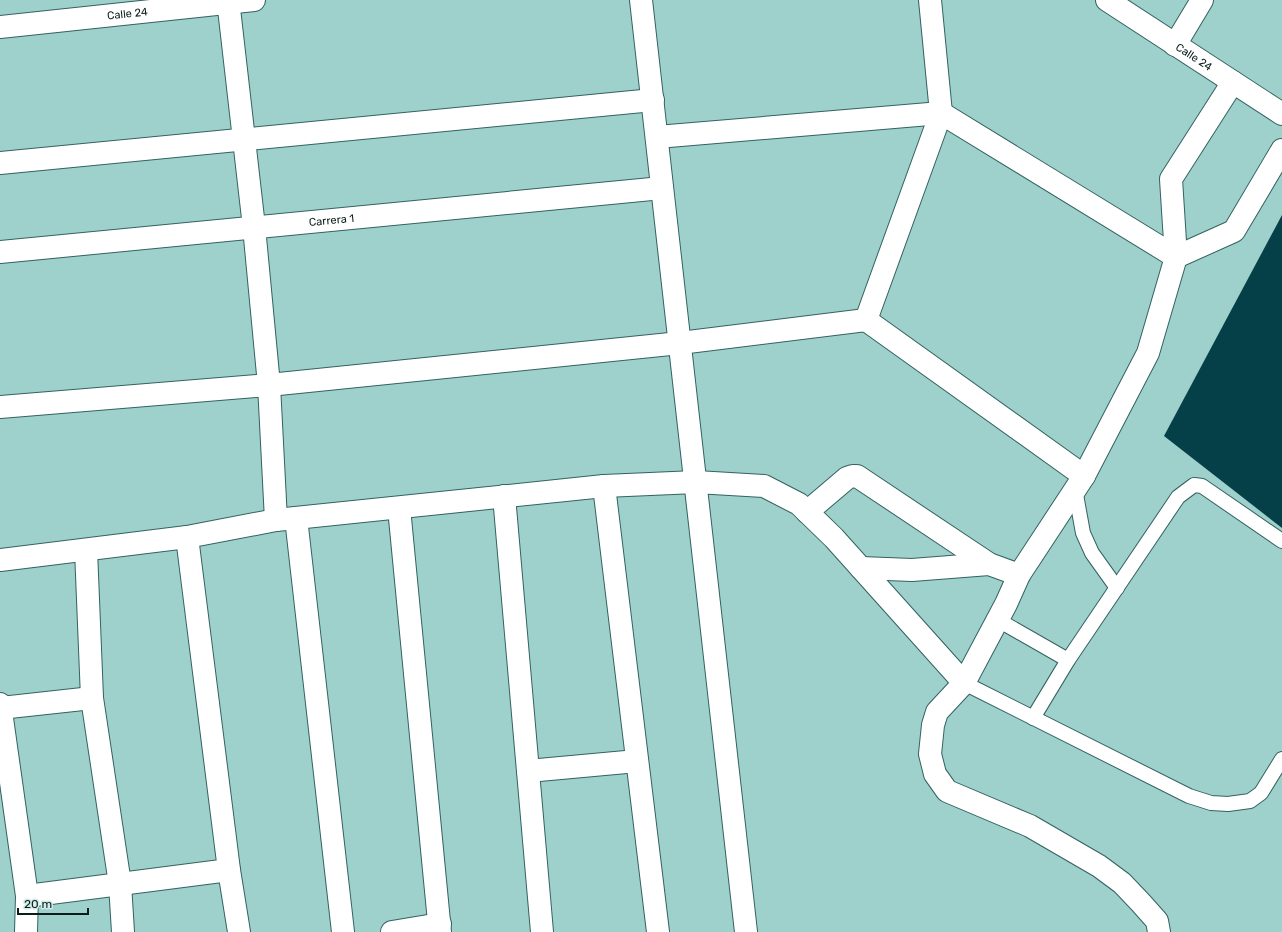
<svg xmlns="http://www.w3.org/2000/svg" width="1282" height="932" font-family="Rubik,sans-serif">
<rect width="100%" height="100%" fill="#9ed0cc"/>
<path fill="#054049" d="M1282,215v313l-118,-92z"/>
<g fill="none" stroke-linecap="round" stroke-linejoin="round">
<defs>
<g id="lane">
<path d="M1075,489l8,44 9,20 25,35"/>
<path d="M998,620l70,40 110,-163 16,-12 8,1 80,55"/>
<path d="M964,683l225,113 22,7 17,1 22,-3 11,-8 21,-34"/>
<path d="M1033,718l35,-58"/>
</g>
<g id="street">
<path d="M228,0l26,227 15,158 7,135"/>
<path d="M641,0l105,932"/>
<path id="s1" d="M1107,0l175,114"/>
<path id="s2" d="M0,27l254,-27"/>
<path d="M1175,45l27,-45"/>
<path d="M657,137l284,-24 235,144"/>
<path d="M0,163l653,-63"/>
<path id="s3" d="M0,252l662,-64"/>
<path d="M1176,257l58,-26 48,-81"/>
<path d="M866,320l75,-207 -11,-113"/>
<path d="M0,407l269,-22 411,-42 186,-23 218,156"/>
<path d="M604,486l54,446"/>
<path d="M504,496l38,436"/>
<path d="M399,508l41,424"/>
<path d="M807,512l40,-34 6,-2h4l132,88 30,11"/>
<path d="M296,518l47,414"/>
<path d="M187,537l42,333"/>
<path d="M86,550l6,148 28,186 3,48"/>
<path d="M0,560l187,-23 89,-17 328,-34 92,-4 68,4 35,18 35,34 130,145 42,-79 13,-29 65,-99 64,-123 28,-96 -5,-78 62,-97"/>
<path d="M861,568l51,2 77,-6"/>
<path d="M964,683l-27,29 -4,13 -3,29 5,20 12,17 83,35 69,40 23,17 19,20 16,18 2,11"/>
<path d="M0,704l27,192 -1,36"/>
<path d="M0,708l92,-10"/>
<path d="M528,771l109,-10"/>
<path d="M27,896l202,-26 10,62"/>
<path d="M392,932l48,-8"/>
</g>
</defs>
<use href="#lane" stroke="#336260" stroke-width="16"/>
<use href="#street" stroke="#336260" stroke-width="24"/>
<use href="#lane" stroke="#fff" stroke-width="14"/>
<use href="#street" stroke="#fff" stroke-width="22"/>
</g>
<g text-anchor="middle" stroke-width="4" stroke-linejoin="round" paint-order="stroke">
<g font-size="11" fill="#091d1b" stroke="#d2ebe9">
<text dy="4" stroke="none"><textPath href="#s2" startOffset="128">Calle 24</textPath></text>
<text dy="4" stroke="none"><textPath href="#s1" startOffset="104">Calle 24</textPath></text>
<text dy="4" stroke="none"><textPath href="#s3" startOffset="333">Carrera 1</textPath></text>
</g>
</g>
<path d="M18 908v6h70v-6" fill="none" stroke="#091d1b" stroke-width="2"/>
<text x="24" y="908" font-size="12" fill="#091d1b" stroke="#d2ebe9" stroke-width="3" paint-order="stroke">20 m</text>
</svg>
